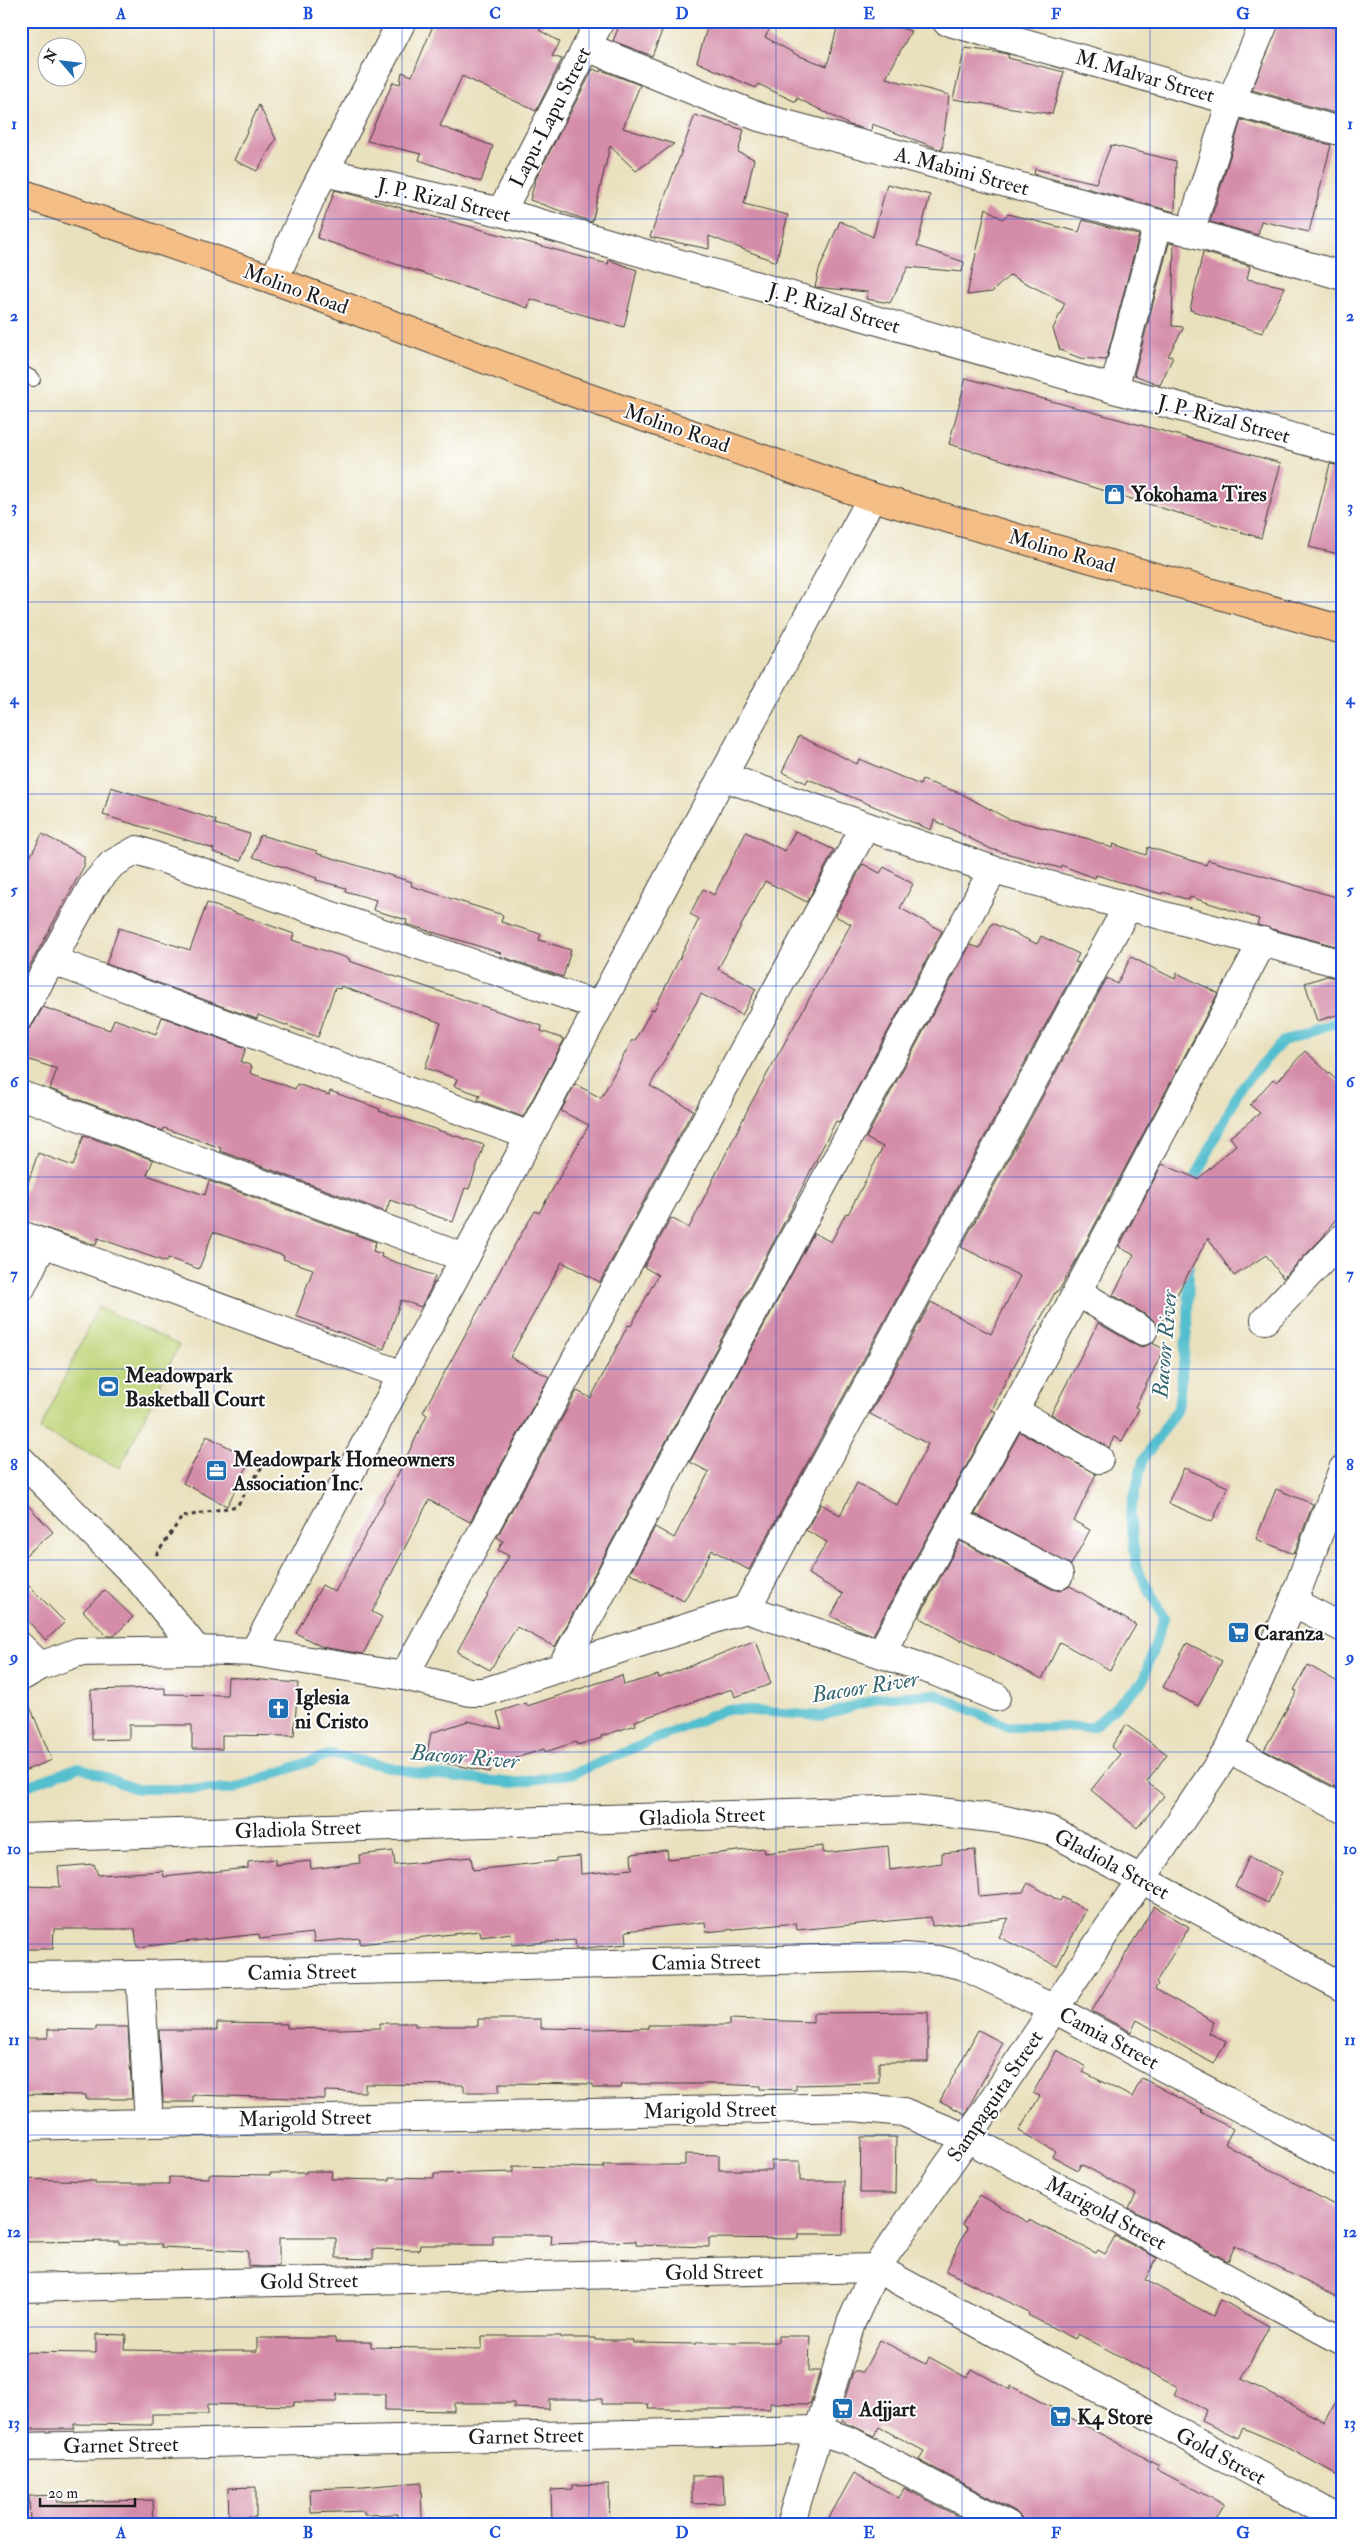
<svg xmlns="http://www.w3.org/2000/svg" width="1364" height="2546" font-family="'IM FELL Double Pica',serif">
<rect width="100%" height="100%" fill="#fff"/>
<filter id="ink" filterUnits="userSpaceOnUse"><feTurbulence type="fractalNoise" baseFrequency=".02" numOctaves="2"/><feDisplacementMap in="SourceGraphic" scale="10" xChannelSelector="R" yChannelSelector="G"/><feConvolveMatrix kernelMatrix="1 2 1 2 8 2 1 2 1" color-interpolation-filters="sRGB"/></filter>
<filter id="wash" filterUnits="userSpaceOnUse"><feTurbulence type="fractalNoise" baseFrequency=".0096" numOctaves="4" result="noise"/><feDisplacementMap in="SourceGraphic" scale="20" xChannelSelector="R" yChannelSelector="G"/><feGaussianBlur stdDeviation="1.12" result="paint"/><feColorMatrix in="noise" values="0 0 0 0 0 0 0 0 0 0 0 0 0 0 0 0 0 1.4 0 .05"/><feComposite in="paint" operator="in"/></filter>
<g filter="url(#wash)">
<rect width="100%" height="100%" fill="#e9e0bd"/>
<path fill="#bed478" stroke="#6d784a" d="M98,1307l81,38 -59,123 -80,-38z"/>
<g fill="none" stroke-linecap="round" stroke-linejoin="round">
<g stroke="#52bece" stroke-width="10">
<path d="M1190,1188l51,-101 42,-46 60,-21"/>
<path d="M21,1788l58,-21 57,22h97l97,-35 82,18 102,11 61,-10 152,-64 95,7 57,-18 56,-4 74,33h84l49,-44 22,-65 -28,-52 -6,-53 13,-53 35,-52 10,-85 1,-63"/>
</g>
</g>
<g id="blocks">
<g fill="#d48ca8">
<path d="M435,21h111l-7,9 21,12 -8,14 10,3 -26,52 -74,-35 -22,50 53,20 -12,36 -62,-22 2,-6 -54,-13 26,-59 7,2 2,-12 10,4z"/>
<path d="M621,21h45l-14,35 -39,-15z"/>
<path d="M709,21h66l-10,16 32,18 30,11 12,-45h36l36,10 -25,47 63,17 -7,55 -70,-26 -1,7 -21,-6 -53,-27 -1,4 -38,-18 -2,4 -59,-26z"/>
<path d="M1280,21h63v89h-4l-1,4 -86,-24z"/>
<path d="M965,48l38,5 6,2 -1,3 56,14 -12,42 -99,-15z"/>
<path d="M593,69l7,3 1,-2 39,15 -17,43 51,16 -38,27 -26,-25 -18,76 -62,-22 6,-22z"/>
<path d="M259,105l17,34 -19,32 -23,-11z"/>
<path d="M695,115l49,15 -6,22 16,7 -10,45 44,11 -12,47 -67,-26v13l-59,-12z"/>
<path d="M1241,120l90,25 -22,87 -48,-11 -3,14 -48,-13z"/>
<path d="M1111,145l65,16 -1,51 -141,-38 1,-5 61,14z"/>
<path d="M887,184l43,11 -13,51 47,16 -2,10 -54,-5 -18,36 -24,-4 2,-7 -53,-5 4,-17 21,-49 33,16z"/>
<path d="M335,190l273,74 1,-4 28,10 -13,57 -94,-28 -2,9 -211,-70z"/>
<path d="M986,208l16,11 6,-5 71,18 4,-12 56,15 -33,125 -26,-2 -20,-8 -7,-21 12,-26 -55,-28 -18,17 -25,3z"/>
<path d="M1169,243l5,1 -2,82 12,1 -16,29 5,1 -13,28 -26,-10z"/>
<path d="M1203,252l47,14 -3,13 38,8 -23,46 -72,-23z"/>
<path d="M966,378l315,85 -20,75 -312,-94z"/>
<path d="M1330,464l13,2v89l-34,-8z"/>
<path d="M799,736l58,28 2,-5 61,26 2,-5 38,13 48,26 81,20 23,9 1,-4 33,11 2,-8 58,18 2,-5 135,39v49l-86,-23 2,-6 -69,-22 -1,3 -26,-8 -1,2 -66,-19 -1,3 -34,-13 -1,3 -69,-19 -57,-29 -3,10 -123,-51 -2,4 -24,-11z"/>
<path d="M111,787l105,33 -1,4 35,10 -9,27 -28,-9 1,-3 -24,-8 -87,-26z"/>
<path d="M795,831l39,19 -27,52 -42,-21 -47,88 38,20 -14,26 -41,-21 -51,92 43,24 -93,172 -38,-20 -52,95 39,20 -79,145 -41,-22 -57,112 10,5 -19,37 -41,-7 -26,-14 26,-48 13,7 62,-116 30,-61 -4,-3 85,-156 27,-45 4,2 50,-88 -28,-14 14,-27 26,14 31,-58 2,2 18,-33 2,1 45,-91 -9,-5 13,-25 11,6 32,-63 39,19z"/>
<path d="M42,834l42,22v10l-63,116v-107z"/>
<path d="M260,835l57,16 -1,2 96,29 -1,4 92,29 -2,7 40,12 -2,6 32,10 -8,27 -63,-21 1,-3 -95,-29 1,-4 -34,-10 3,-10 -31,-9 1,-3 -30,-8 1,-2 -64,-21z"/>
<path d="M863,864l17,9 4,-6 29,17 -13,24 42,23 -103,191 -3,-1 -50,98 -231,428 -38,-20 -27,43 -33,-18 52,-96 -11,-6 5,-9 -6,-4 80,-146 14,7 37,-73 3,1 27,-51 -14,-8 27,-49 18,10 62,-125 100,-179 -16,-8z"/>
<path d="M207,903l87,31 -2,6 58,19 -1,2 193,65 -1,5 23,8 -1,3 -40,75 -45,-17 2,-5 -26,-9 3,-7 -32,-11 16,-45 -100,-37 -1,3 -5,-1 -17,49 -60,-22 -1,4 -151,-55 13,-36 71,22z"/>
<path d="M992,923l45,21 4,-8 38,18 -4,8 4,1 -330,607 -37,-20 -28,51 -54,-28 25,-46 19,11 35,-66 -19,-10 124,-229 17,9 15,-29 2,1 35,-67 -17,-9 104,-193 10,3z"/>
<path d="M1131,957l44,22 2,-6 41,20 -144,271 -16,28 -2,-1 -51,91 -13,28 4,2 -123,223 -16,-6 -26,-13 12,-22 -35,-20 19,-32 -21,-12 15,-26 19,11 17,-32 40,22 31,-61 -58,-30 61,-112 60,32 29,-58 -59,-29 146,-269 10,6z"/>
<path d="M1327,976l9,2 7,22v13l-26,8 -12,-38z"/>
<path d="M43,1007l67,23 4,-11 42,15 6,-17 84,31 -5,14 11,4 -2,7 45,16 2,-5 32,11 1,-4 50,18 -1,2 105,34 -15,44 -4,-1 -12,34 -63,-22 -4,12 -166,-61 1,-3 -57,-20 -1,3 -113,-42 7,-20 -36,-12v-26l8,-2 5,-6z"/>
<path d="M1305,1051l38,35v123l-21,29 -39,40 -17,-23 -32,21 -26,-38 -50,91 -7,-11 -38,-23 21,-40 -15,-8 43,-83 36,15 38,-34 -6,-8 30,-24 -10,-8 23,-26 4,3z"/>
<path d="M84,1135l69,25 -6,15 58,20 4,-14 167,61 -3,9 9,3 -1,3 54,19 -4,12 -10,19 -20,-7 -17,49 -88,-33 17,-47 -30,-10 1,-3 -71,-24 -14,37 -31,-11 -2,4 -68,-24 -2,7 -75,-25v-17l17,-50 35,13z"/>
<path d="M1098,1323l38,22 7,2 9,-4 12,6 -29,58 4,2 -17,32 -8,-4 -5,11 -58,-34z"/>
<path d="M1020,1432l76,42 -22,47 16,9 -19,35 -96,-51z"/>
<path d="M207,1436l44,23 -24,47 -44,-23z"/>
<path d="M1184,1468l44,19 -16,35 -44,-19z"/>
<path d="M1276,1489l37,15 -19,50 -38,-15z"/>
<path d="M21,1498l32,34 -32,27z"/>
<path d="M960,1541l92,48 8,2 10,-5 66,39 -26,45 -50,-28 -18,37 -80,-40 -1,2 -42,-24z"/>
<path d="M21,1578l44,44 -19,18 -25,-26z"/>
<path d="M105,1590l28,27 -19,19h-7l-24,-25z"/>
<path d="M756,1640l15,44 -36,13 -3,-8 -97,32 1,4 -35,11 1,2 -25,7 -1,-3 -31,10 -1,-3 -53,17 -1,6 -64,-13 5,-26 37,-12 34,8 -5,-17 29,-9 1,3 95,-31 2,10 34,-10 1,3z"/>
<path d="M1187,1643l35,18 -24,45 -35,-19z"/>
<path d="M1308,1665l35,20v106l-79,-41 33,-59 -3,-1z"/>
<path d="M228,1677l70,6 -4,53 -72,-1v14h-30v-24h-63v14l-37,1 -1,-50 74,-2v6l62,1z"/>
<path d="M24,1692l28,68 -31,12v-79z"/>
<path d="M1126,1725l41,29 -20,28 17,14 -27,32 -46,-38 29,-36 -9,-7z"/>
<path d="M823,1846v7l65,-7 2,24 52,-7v-10l33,-3 4,46 44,-4 5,-9 32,18 2,-4 24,13 -29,56 -58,-29 10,-19 -77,8 -1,-9 -134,13 -1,-7 -90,9 -1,-10 -79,9 1,13 -51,5 -1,-9 -63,5 -1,-12 -30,4 -1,-6 -120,13v-6l-46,4 -1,-9 -53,6 -1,-5 -122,13 -2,-18h-81l-1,20h-32l3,-63 36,1 -2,-20 36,-3 4,11 65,-4 1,6 84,-9v-6l27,-3v6l35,-4 1,8 49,-6 -1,-8 34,-4 2,14 76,-8 2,13 83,-9v-3l24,-2 1,18 51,-5 -1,-15 36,-4 1,9 96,-11 1,5z"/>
<path d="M1249,1857l33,15 -14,31 -33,-16z"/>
<path d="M1154,1906l35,21 -33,55 2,2 -3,5 59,33 -5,11 17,9 -12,22 -77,-44 -6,12 -39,-21z"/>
<path d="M928,2012v50h-49v21l-83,2v5l-36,-1v-3l-42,-2h-96l-1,4h-28v-4l-94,-1v9h-35v-7l-99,-1v8l-40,-1v8l-132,-4v7h-30l-4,-72h58v-7l70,1v4l53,1 40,-1v-5h35v3h63v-7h63v9l58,1 49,-1v-3h82v-6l83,3v-9z"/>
<path d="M96,2027h32l4,72h-46v-4l-65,-1v-56h27v-9l48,1z"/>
<path d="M978,2030l25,13 -38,71 -25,-13z"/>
<path d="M1057,2050l29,17 -3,5 49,25 10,-19 60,32 -1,2 32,17 -8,15 118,66v90l-108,-54 -7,15 -99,-53 7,-14 -55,-30 -3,6 -26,-14 3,-5 -36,-20 21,-35 -7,-3z"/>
<path d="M861,2137h35l-1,56h-35z"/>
<path d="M685,2154l34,1v15h52v-9h29v20h44l-1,53h-44v5l-90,-1v9l-73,-2v-4l-85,3 1,-9h-59v10h-73l-1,5 -46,-1v10l-37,-1v-20h-57v28l-15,1 -16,-1v-15l-87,-4 1,-3h-43v-3l-98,1v-63l74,2v3h74v-7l40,1v-4l61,1v-2h36v-2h26l-1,8 59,1v-3l44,1v-4l79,-2v-6l91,2v-3h81z"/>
<path d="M980,2195l47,27 2,-2 67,33 2,-3 7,4 10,-18 42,22 -12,22 68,36 8,-16 48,26 -27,53 83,43 18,-32v88l-60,-33 -40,-17 -5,10 -36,-18 4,-10 -32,-16 4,-7 -100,-53 -3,5 -47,-24 1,-3 -83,-41 21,-43 -5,-3z"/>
<path d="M96,2334l30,1 -1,15 58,1h74v-13h78v4h36v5l111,2v-13h79v2h34v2h38v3l64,1v-2h81v-6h32l-1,35h11l-10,33 -40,-1v6h-122l1,-5h-47v-5h-53v10l-35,-1v-5h-60v8l-69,-1v-16h-48l-1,8h-42v4l-86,-2v10h-56v11l-78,-1v5h-53v-77l75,1z"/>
<path d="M880,2340l46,24 3,-7 38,21 5,-9 38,21 1,-4 148,79 -3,4 68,36 -11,20h-189l-3,-8 -6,-6 -96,-51 5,-9 -45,-24 -5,9 -32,-15 9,-17h-8l10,-32h10z"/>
<path d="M854,2473l45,25 5,-10 70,37h-149z"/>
<path d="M723,2475l1,28 -32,1v-28z"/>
<path d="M421,2482l1,37h-24v-5l-34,1v-4l-53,2 -1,-24 53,-2z"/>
<path d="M609,2484l1,41h-58l-1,-35 22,-1v-4z"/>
<path d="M256,2487v30l-27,1 -1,-30z"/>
<path d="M57,2495v7l96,-2 1,25h-124l-1,-29z"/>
</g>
</g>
</g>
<g filter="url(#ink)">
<use href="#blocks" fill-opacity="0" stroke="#3b3934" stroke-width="1"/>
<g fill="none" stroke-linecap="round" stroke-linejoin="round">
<defs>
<path id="service" d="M21,372l12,7"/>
<g id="minor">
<path d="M946,21l397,111"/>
<path d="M587,47l172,70 431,115 153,44"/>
<path d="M324,172l177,40 613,177 229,62"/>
<path d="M501,212l99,-191"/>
<path d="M1190,232l41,-131 34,-80"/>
<path d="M274,280l38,-85 90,-174"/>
<path d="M1114,389l44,-165"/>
<path d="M724,777l269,93 350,94"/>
<path d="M51,960l479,176"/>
<path d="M21,1015l71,-128 20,-23 25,-14 462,156"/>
<path d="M21,1095l444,163"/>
<path d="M21,1235l382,140"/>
<path d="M21,1288l22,-45"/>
<path d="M1077,1292l66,39"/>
<path d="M1265,1320l78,-82"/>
<path d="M1014,1411l85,48"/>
<path d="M21,1460l118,119 58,71"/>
<path d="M955,1521l104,54"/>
<path d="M1293,1602l50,26"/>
<path d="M746,1609l382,-703"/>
<path d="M21,1647l19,19"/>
<path d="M254,1652l618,-1155"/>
<path d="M881,1653l133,-242 249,-470"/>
<path d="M561,1668l432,-798"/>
<path d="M404,1676l461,-849"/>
<path d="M21,1677l19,-11 38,-14 119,-2 57,2 150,24 66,16h14l262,-83 190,63 60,25"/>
<path d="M1229,1749l114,60"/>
<path d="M21,1838l893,-29 86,10 49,11 294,157"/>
<path d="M140,1975l9,147"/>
<path d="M21,1976l119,-1 764,-18 35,3 25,6 90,43 289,154"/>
<path d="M21,2126l833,-19 49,5 64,26 376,203"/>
<path d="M21,2288l855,-20 467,253"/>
<path d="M21,2447l796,-17 33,11 158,84"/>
<path d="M790,2525l61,-202 25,-55 91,-130 262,-389 64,-147 50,-133"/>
</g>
<path id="primary" d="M21,193l253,87 298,112 300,105 471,133"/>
</defs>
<use href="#service" stroke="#3b3934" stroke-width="16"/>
<use href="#minor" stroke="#3b3934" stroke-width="30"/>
<use href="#primary" stroke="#3b3934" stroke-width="30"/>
<path stroke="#3b3934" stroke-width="3" stroke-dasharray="4 4" stroke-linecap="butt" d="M156,1555l26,-38 55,-11 28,-44h56"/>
<use href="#service" stroke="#fff" stroke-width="14"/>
<use href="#minor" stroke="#fff" stroke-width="28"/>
<use href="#primary" stroke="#f6be87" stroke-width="28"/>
</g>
</g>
<path fill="none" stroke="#1d4ed8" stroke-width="1" stroke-opacity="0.55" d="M214,21v2504M402,21v2504M589,21v2504M776,21v2504M962,21v2504M1150,21v2504M21,219h1322M21,411h1322M21,602h1322M21,794h1322M21,986h1322M21,1177h1322M21,1369h1322M21,1560h1322M21,1752h1322M21,1944h1322M21,2135h1322M21,2327h1322"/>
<defs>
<symbol id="shop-square" viewBox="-11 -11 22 22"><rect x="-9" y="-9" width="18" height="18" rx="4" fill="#1f6fb2" stroke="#fff"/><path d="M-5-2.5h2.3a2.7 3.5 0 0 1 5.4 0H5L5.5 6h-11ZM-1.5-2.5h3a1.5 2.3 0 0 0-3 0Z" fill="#fff"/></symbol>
<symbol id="stadium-square" viewBox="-11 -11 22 22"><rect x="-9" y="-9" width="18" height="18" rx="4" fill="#1f6fb2" stroke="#fff"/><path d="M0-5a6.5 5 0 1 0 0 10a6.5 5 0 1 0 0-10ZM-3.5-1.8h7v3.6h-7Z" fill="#fff"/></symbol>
<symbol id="office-square" viewBox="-11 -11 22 22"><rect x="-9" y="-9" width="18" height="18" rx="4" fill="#1f6fb2" stroke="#fff"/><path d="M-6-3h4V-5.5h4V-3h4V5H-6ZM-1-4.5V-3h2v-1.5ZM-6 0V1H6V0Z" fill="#fff"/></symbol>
<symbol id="supermarket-square" viewBox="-11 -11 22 22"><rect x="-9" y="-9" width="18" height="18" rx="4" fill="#1f6fb2" stroke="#fff"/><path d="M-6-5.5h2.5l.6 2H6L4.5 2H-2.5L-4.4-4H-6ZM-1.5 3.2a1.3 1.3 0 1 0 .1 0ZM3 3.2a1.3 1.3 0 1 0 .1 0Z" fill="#fff"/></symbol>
<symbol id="church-square" viewBox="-11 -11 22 22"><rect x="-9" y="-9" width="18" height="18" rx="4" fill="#1f6fb2" stroke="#fff"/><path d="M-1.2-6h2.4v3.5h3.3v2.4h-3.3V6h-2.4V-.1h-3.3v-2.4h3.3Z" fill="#fff"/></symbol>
</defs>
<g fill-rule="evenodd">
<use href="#shop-square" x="1102" y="482" width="25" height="25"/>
<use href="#stadium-square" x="96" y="1374" width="25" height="25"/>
<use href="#office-square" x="204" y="1458" width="25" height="25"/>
<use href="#supermarket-square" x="1226" y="1620" width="25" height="25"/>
<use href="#church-square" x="266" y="1696" width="25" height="25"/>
<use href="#supermarket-square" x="830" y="2396" width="25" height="25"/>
<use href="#supermarket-square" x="1048" y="2404" width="25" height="25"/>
</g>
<g text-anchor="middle" stroke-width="4" stroke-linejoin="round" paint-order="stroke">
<g font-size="21" fill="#1c1c1c" stroke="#fff">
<text transform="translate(1145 76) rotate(16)" y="7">M. Malvar Street</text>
<text transform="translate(550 117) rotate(-63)" y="7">Lapu-Lapu Street</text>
<text transform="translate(962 171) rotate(15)" y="7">A. Mabini Street</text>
<text transform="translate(444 200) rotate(13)" y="7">J. P. Rizal Street</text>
<text transform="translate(296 289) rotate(20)" y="7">Molino Road</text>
<text transform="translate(834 308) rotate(16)" y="7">J. P. Rizal Street</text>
<text transform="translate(1224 419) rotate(15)" y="7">J. P. Rizal Street</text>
<text transform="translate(677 428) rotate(19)" y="7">Molino Road</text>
<text transform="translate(1062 551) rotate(16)" y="7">Molino Road</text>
<text transform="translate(702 1816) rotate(-2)" y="7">Gladiola Street</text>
<text transform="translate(298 1829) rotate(-2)" y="7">Gladiola Street</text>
<text transform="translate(1112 1864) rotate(28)" y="7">Gladiola Street</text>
<text transform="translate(706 1962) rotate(-1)" y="7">Camia Street</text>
<text transform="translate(302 1972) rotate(-1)" y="7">Camia Street</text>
<text transform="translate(1109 2038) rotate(28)" y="7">Camia Street</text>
<text transform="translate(995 2096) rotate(-56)" y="7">Sampaguita Street</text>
<text transform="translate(710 2110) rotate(-1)" y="7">Marigold Street</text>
<text transform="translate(305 2118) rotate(-1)" y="7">Marigold Street</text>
<text transform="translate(1106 2213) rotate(28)" y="7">Marigold Street</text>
<text transform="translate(714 2272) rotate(-1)" y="7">Gold Street</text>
<text transform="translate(309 2281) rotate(-1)" y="7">Gold Street</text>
<text transform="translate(526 2436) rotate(-1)" y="7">Garnet Street</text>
<text transform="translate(121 2445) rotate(-1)" y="7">Garnet Street</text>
<text transform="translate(1221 2456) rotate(28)" y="7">Gold Street</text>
</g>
<g font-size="21" font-weight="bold" fill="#1c1c1c" stroke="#fff" text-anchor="start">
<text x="1131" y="501">Yokohama Tires</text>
<text x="125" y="1382">Meadowpark<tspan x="125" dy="24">Basketball Court</tspan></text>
<text x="233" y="1466">Meadowpark Homeowners<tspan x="233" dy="24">Association Inc.</tspan></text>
<text x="1254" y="1640">Caranza</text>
<text x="295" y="1704">Iglesia<tspan x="295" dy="24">ni Cristo</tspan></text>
<text x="859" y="2416">Adjjart</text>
<text x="1077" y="2424">K4 Store</text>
</g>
<g font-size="22" font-style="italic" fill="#34656c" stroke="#fff">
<text transform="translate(1164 1344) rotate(-85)" y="8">Bacoor River</text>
<text transform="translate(865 1686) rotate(-9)" y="8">Bacoor River</text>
<text transform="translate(465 1756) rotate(5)" y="8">Bacoor River</text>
</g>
</g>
<rect width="1364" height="2546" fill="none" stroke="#fff" stroke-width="55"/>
<g transform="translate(62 62) rotate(298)"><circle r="24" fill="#ffffff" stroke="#a4a4a4"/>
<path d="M0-4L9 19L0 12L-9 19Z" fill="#1f6fb2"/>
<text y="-8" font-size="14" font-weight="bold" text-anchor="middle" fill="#1c1c1c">N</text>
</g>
<path d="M40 2498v8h95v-8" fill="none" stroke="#1c1c1c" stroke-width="2.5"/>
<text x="48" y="2498" font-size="15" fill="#1c1c1c" stroke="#ffffff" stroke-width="4" paint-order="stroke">20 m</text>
<rect x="28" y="28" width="1308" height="2490" fill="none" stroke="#1d4ed8" stroke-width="2"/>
<g font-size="16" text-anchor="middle" font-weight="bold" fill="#1d4ed8">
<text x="121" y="19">A</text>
<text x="308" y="19">B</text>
<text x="495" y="19">C</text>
<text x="682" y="19">D</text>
<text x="869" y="19">E</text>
<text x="1056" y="19">F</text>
<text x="1243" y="19">G</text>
<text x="14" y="129">1</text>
<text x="1350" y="129">1</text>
<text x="14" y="321">2</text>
<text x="1350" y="321">2</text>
<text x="14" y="512">3</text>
<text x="1350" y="512">3</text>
<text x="14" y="704">4</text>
<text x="1350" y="704">4</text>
<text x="14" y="895">5</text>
<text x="1350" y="895">5</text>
<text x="14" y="1087">6</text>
<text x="1350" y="1087">6</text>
<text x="14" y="1279">7</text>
<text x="1350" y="1279">7</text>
<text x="14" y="1470">8</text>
<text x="1350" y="1470">8</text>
<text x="14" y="1662">9</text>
<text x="1350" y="1662">9</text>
<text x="14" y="1854">10</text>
<text x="1350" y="1854">10</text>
<text x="14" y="2045">11</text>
<text x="1350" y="2045">11</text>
<text x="14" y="2237">12</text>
<text x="1350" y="2237">12</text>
<text x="14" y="2428">13</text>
<text x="1350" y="2428">13</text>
<text x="121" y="2538">A</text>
<text x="308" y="2538">B</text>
<text x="495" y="2538">C</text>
<text x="682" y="2538">D</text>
<text x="869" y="2538">E</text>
<text x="1056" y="2538">F</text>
<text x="1243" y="2538">G</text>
</g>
</svg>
